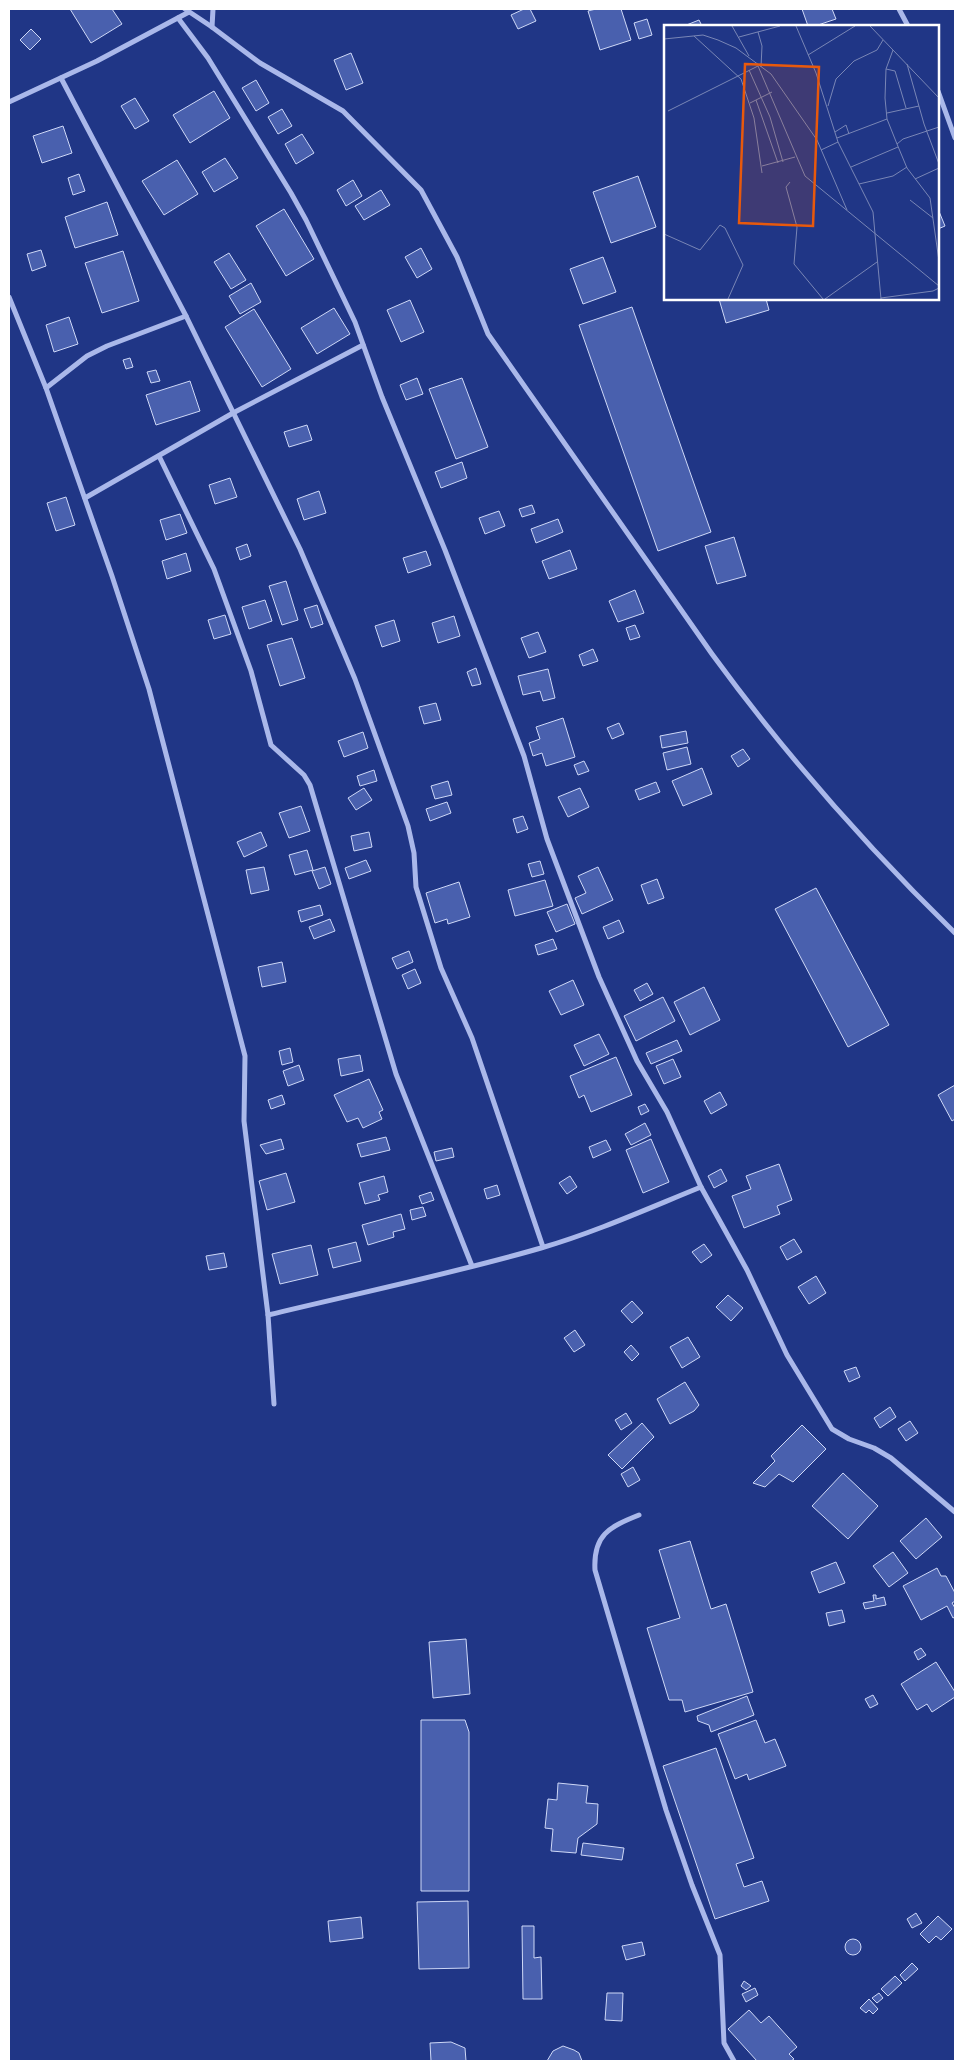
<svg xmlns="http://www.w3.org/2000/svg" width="964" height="2070" font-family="'Fira Sans',sans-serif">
<rect width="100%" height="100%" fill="#203686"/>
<g fill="#4960ae" stroke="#ced8f7">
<path d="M70,9h42l10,15 -31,19z"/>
<path d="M524,9h6l6,12 -18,8 -7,-14z"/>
<path d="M596,9h25l10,31 -31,10 -12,-39z"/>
<path d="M802,9h30l4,10 -21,7h-7z"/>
<path d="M647,19l5,16 -13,4 -5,-16z"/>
<path d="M699,20l3,6h-18z"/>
<path d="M31,29l10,10 -11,11 -10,-10z"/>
<path d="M351,53l12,30 -17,7 -12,-30z"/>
<path d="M256,80l13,23 -13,8 -14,-23z"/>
<path d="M214,91l16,27 -40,25 -17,-28z"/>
<path d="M135,98l14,23 -14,8 -14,-23z"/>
<path d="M282,109l10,17 -14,8 -10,-17z"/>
<path d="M63,126l9,27 -30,10 -9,-27z"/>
<path d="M302,134l12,19 -18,11 -11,-20z"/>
<path d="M225,158l13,20 -24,14 -12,-20z"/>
<path d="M177,160l21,34 -34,21 -22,-34z"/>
<path d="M79,174l6,17 -12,4 -5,-17z"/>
<path d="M638,176l18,51 -45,16 -18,-51z"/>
<path d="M353,180l9,16 -16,10 -9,-16z"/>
<path d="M381,190l9,15 -26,15 -9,-14z"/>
<path d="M107,202l11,33 -43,13 -10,-31z"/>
<path d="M284,209l30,50 -28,17 -30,-50z"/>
<path d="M938,209l7,17 -7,3z"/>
<path d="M421,248l11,21 -15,9 -12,-21z"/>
<path d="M41,250l5,16 -14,5 -5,-17z"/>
<path d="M123,251l16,50 -37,12 -17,-50z"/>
<path d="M229,253l17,27 -15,9 -17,-27z"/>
<path d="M603,257l13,35 -33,12 -13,-35z"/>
<path d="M251,283l10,19 -21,12 -11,-18z"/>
<path d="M719,299h47l3,11 -43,13z"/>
<path d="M410,300l14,32 -23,10 -14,-32z"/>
<path d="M632,307l79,225 -53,19 -79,-226z"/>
<path d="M334,308l16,26 -33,20 -16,-26z"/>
<path d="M254,309l37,60 -29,18 -37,-60z"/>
<path d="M69,317l9,27 -24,8 -8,-27z"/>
<path d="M130,358l3,9 -7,2 -3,-9z"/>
<path d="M156,370l4,11 -9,2 -4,-11z"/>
<path d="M417,378l6,16 -17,6 -6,-15z"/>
<path d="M462,378l26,69 -32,12 -27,-70z"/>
<path d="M190,381l10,30 -44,14 -10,-30z"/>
<path d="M307,425l5,15 -23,7 -5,-15z"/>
<path d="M462,462l5,16 -26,10 -6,-16z"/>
<path d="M230,478l7,19 -22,7 -6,-19z"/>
<path d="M319,491l7,22 -22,7 -7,-21z"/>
<path d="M66,497l9,28 -19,6 -9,-28z"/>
<path d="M532,505l3,8 -13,4 -3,-8z"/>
<path d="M499,511l6,15 -20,8 -6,-16z"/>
<path d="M180,514l7,19 -21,7 -6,-20z"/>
<path d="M558,519l5,13 -27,11 -5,-14z"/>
<path d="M734,537l12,39 -29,8 -12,-38z"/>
<path d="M247,544l4,12 -11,4 -4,-12z"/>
<path d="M570,550l7,19 -28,10 -7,-18z"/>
<path d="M426,551l5,14 -23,8 -5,-15z"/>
<path d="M186,553l5,18 -24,8 -5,-18z"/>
<path d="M286,581l12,39 -16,5 -13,-39z"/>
<path d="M635,590l9,23 -26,9 -9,-21z"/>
<path d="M265,600l7,21 -23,8 -7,-22z"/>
<path d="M317,605l6,19 -12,4 -7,-19z"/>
<path d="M225,615l6,19 -17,5 -6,-19z"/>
<path d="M454,616l6,20 -22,7 -6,-20z"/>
<path d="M394,620l6,21 -18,6 -7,-21z"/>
<path d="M635,625l5,12 -10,3 -4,-12z"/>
<path d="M538,632l8,20 -17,6 -8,-20z"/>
<path d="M292,638l13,40 -25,8 -13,-41z"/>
<path d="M593,649l5,12 -15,5 -4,-11z"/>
<path d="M476,668l5,16 -9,2 -5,-14z"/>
<path d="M548,669l7,29 -12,3 -3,-10 -17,4 -5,-19z"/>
<path d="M436,703l5,17 -17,4 -5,-17z"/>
<path d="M563,718l12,39 -29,9 -4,-13 -9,3 -4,-13 11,-4 -4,-12z"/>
<path d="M619,723l5,11 -12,5 -5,-11z"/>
<path d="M686,731l2,12 -26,5 -2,-12z"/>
<path d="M363,732l5,16 -24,9 -6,-16z"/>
<path d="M687,747l4,17 -24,6 -4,-17z"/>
<path d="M743,749l7,10 -12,8 -7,-11z"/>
<path d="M584,761l5,10 -11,4 -4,-10z"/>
<path d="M702,768l10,26 -29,12 -11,-25z"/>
<path d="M374,770l3,11 -17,5 -3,-10z"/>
<path d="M448,781l4,14 -17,4 -4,-13z"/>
<path d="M656,782l4,10 -21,8 -4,-10z"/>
<path d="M364,788l8,12 -16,10 -8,-12z"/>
<path d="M580,788l9,19 -21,10 -10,-20z"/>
<path d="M447,802l4,11 -21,8 -4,-12z"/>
<path d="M301,806l9,25 -21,7 -10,-25z"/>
<path d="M523,816l5,13 -11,4 -4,-14z"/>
<path d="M261,832l6,14 -23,11 -7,-15z"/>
<path d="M369,832l3,15 -18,4 -3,-15z"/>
<path d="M307,850l6,20 -18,5 -6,-20z"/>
<path d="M366,860l5,11 -22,8 -4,-11z"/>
<path d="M540,861l4,13 -12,3 -4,-13z"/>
<path d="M264,867l5,23 -18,4 -5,-24z"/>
<path d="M325,867l6,17 -12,5 -7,-18z"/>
<path d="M598,867l15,33 -31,14 -7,-16 11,-5 -8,-17z"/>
<path d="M657,879l7,19 -16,6 -7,-19z"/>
<path d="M545,880l8,26 -38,10 -7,-26z"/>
<path d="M459,882l11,35 -22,7 -1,-5 -12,4 -9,-30z"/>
<path d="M816,888l73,137 -41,22 -73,-138z"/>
<path d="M567,904l8,20 -19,8 -9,-20z"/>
<path d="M320,905l3,10 -22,7 -3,-11z"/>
<path d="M330,919l5,12 -21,8 -5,-12z"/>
<path d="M619,920l5,12 -16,7 -5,-12z"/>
<path d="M553,939l4,10 -19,6 -3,-10z"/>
<path d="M409,951l4,11 -16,7 -5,-11z"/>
<path d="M282,962l4,20 -24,5 -4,-20z"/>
<path d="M415,969l6,14 -13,6 -6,-14z"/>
<path d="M573,980l11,25 -23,10 -12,-24z"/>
<path d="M647,983l6,11 -13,7 -6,-11z"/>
<path d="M704,987l16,33 -30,15 -16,-33z"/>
<path d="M663,997l12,24 -39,20 -12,-25z"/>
<path d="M599,1034l10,20 -25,12 -10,-21z"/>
<path d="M677,1040l5,11 -31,13 -5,-11z"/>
<path d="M290,1048l3,14 -11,3 -3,-14z"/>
<path d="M360,1055l3,16 -22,5 -3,-17z"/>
<path d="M616,1057l16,38 -41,17 -7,-17 -5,3 -9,-22z"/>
<path d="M673,1059l8,18 -17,7 -8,-18z"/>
<path d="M299,1065l5,15 -16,6 -5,-15z"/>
<path d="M369,1079l14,31 -4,2 3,7 -19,9 -5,-10 -11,4 -13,-27z"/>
<path d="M955,1085v34l-3,2 -14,-26z"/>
<path d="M720,1092l7,13 -16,9 -7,-13z"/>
<path d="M282,1095l3,9 -14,5 -3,-9z"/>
<path d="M645,1104l4,7 -8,4 -3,-8z"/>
<path d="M645,1123l6,12 -20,10 -6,-11z"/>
<path d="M386,1137l4,13 -29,7 -4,-13z"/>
<path d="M281,1139l3,10 -18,5 -6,-9z"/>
<path d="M651,1139l18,43 -26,11 -17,-43z"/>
<path d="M606,1140l5,10 -18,8 -4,-11z"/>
<path d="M452,1148l2,9 -18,4 -2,-9z"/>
<path d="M779,1164l13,36 -15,6 3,8 -36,14 -12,-32 19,-7 -5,-13z"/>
<path d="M721,1169l6,12 -13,7 -6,-12z"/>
<path d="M286,1173l9,29 -28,8 -8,-29z"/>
<path d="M384,1176l4,16 -10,3 2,5 -15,4 -6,-21z"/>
<path d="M570,1176l7,11 -10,7 -8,-11z"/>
<path d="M497,1185l3,10 -13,4 -3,-10z"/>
<path d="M431,1192l3,8 -12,4 -3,-8z"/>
<path d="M423,1207l3,9 -14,4 -2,-10z"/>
<path d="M401,1214l4,15 -12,3 1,5 -26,8 -6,-20z"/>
<path d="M794,1239l8,13 -15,8 -7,-13z"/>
<path d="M356,1242l5,19 -28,7 -5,-19z"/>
<path d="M704,1244l8,11 -11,8 -9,-11z"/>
<path d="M311,1245l7,30 -38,9 -8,-30z"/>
<path d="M224,1253l3,14 -18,3 -3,-14z"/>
<path d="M816,1276l10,17 -17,11 -11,-17z"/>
<path d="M728,1295l15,13 -12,13 -15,-14z"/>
<path d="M632,1301l11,12 -11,10 -11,-12z"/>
<path d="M575,1330l10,15 -11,7 -10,-14z"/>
<path d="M688,1337l12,20 -18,11 -12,-21z"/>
<path d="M631,1345l8,9 -7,7 -8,-9z"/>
<path d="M856,1367l4,10 -11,5 -5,-11z"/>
<path d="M685,1382l14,23 -5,6 -24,13 -13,-25z"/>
<path d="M890,1407l6,10 -16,11 -6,-10z"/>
<path d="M626,1413l6,10 -11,7 -6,-10z"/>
<path d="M910,1421l8,12 -12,8 -8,-12z"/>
<path d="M642,1423l12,14 -32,32 -14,-14z"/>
<path d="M802,1425l24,24 -33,33 -14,-8 -14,13 -12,-4 22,-22 -4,-5z"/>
<path d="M633,1467l7,13 -12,7 -7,-13z"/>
<path d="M843,1473l35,33 -30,33 -36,-33z"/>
<path d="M926,1518l16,19 -26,22 -16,-18z"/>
<path d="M690,1541l21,68 15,-5 27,88 -68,20 -3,-12h-13l-22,-72 33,-10 -21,-68z"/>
<path d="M893,1552l15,21 -19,14 -16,-21z"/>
<path d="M836,1562l9,21 -26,10 -8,-21z"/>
<path d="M937,1568l4,8h5l9,17v8l-3,2 3,5v9l-2,1 -6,-12 -26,14 -18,-34z"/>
<path d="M873,1595h3v4l8,-2 2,8 -21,4 -2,-6 11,-2z"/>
<path d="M842,1610l3,12 -16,4 -3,-13z"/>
<path d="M466,1639l4,55 -37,4 -4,-56z"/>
<path d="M921,1648l5,7 -8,5 -4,-8z"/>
<path d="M936,1662l19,30v5l-23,15 -5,-8 -10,6 -16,-26z"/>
<path d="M873,1695l5,9 -8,4 -5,-9z"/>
<path d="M747,1696l7,19 -43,17 -2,-7 -11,-4 -1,-5z"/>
<path d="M421,1720h44l4,12v159h-48z"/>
<path d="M756,1720l9,23 10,-4 11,27 -37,14 -2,-6 -12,5 -17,-45z"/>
<path d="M716,1748l38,110 -18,6 8,23 18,-6 7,20 -54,18 -52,-153z"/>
<path d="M558,1783l30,3 -2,17 12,1 -1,20 -19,14 -2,15 -25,-2 2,-22 -8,-1 3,-29 9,1z"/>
<path d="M583,1843l41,5 -2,12 -41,-5z"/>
<path d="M468,1901l1,67 -50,1 -2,-67z"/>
<path d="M916,1913l6,10 -10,5 -5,-9z"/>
<path d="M938,1916l14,13 -11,11 -5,-4 -7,7 -9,-9z"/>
<path d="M361,1917l2,21 -33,4 -2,-21z"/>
<path d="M522,1926h12v32l7,-1 1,42h-19z"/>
<circle cx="853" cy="1947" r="8"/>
<path d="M642,1942l3,13 -19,5 -4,-14z"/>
<path d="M912,1963l6,6 -13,12 -5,-6z"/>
<path d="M895,1976l7,7 -14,13 -7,-7z"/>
<path d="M744,1981l7,5 -5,4 -5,-4z"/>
<path d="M755,1988l3,7 -12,7 -4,-8z"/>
<path d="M607,1993h16l-1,28 -17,-1z"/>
<path d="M879,1993l4,5 -6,5 -5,-5z"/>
<path d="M869,1999l9,10 -5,5 -4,-4 -3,3 -6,-5z"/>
<path d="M749,2010l12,13 8,-7 28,31 -8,7 5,5 -3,2h-34l-29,-32z"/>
<path d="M451,2042l14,6 1,13h-35l-1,-18z"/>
<path d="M563,2046l11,4 5,3 3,8h-35l6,-10z"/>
</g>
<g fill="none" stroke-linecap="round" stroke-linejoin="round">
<g stroke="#aab8ea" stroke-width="5">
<path d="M185,9l27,18 48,36 83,48 78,79 36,67 31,77 224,320c73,100 155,193 243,279"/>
<path d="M899,9l9,17"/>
<path d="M178,18l30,40 83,135 15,27 49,102 27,75 63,153 79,206 23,83 52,138 38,84 30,51 34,75 46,83 40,85 45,74 17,10 25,9 17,10 64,54"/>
<path d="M212,27l1,-18"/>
<path d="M61,78l125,238 114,233 55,130 53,147 6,27 2,34 25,81 31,70 71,209"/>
<path d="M938,91l17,47"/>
<path d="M9,102l88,-41 92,-49"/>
<path d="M9,297l37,91 66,188 37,113 96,367 -1,65 24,194 6,89"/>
<path d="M46,388l41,-32 20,-10 79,-30"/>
<path d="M159,456l55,113 37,102 20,74 33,30 6,10 86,289 76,192"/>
<path d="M85,498l148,-85 130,-68"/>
<path d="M268,1315c91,-22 183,-41 273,-67 55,-16 108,-40 160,-61"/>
<path d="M639,1515c-30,12 -46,20 -44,55l71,240 26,75 28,70 4,88 10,18"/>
</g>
</g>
<g transform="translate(664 25)">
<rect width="275" height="275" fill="#203686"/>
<path fill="none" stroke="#7986b6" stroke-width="1" d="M68,1l17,30M132,1l20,47 22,69 35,70 8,87M206,1l69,72M94,7l4,14 -1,21M30,11l47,43 13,39 8,55M75,12l41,-11M0,14l39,-4 15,5 18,8 35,26 46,66 30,70M229,25l-7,19 -1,29 2,21 10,25M144,30l47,-29M243,39l17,60 15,40M94,41l47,110 134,110M222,44l9,2 11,37M85,45l21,47 13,45M92,75l22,63M86,78l22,-11M164,81l8,-27 18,-18 23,-11 6,-10M4,86l90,-45M223,88l32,-7M275,102l-36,12 -6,5 10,24 23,30 9,63M171,107l11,-7 3,9M173,113l50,-19M157,125l17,-8M98,141l33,-9M187,142l47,-20M251,154l24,-11M126,157l-4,5 11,40 -3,37 29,35M195,159l34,-8 14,-9M246,175l23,18M0,209l36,16 20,-25 5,3 18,37 -15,34M217,273l52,-7 6,-3M161,274l52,-37"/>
<path fill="#e8590c" fill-opacity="0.15" stroke="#e8590c" stroke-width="2.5" d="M81,39l74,3 -6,159 -74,-3z"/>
<rect width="275" height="275" fill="none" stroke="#fff" stroke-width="2.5"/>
</g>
<rect width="964" height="2070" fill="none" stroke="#ffffff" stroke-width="20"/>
</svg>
